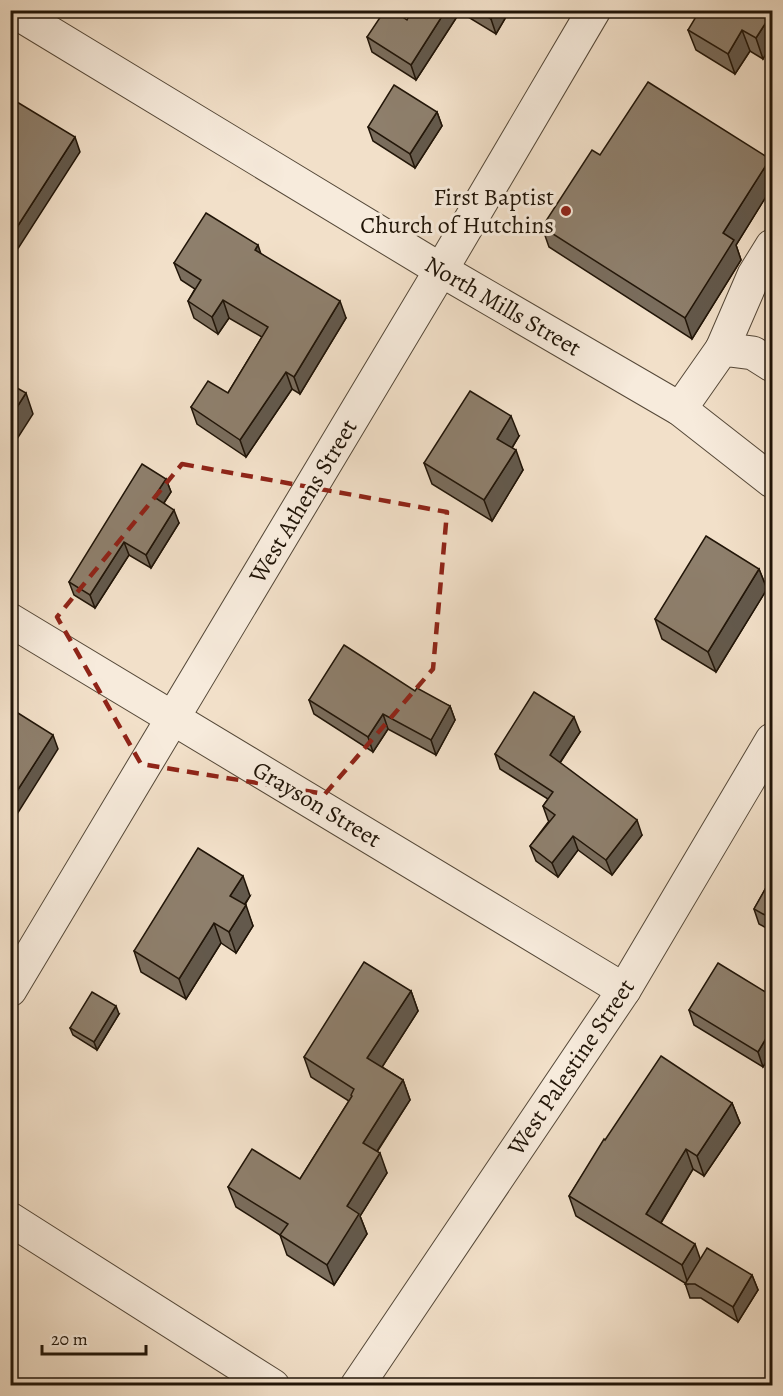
<svg xmlns="http://www.w3.org/2000/svg" width="783" height="1396" font-family="Alegreya,serif">
<rect width="100%" height="100%" fill="#f2e0c9"/>
<filter id="stains"><feTurbulence type="fractalNoise" baseFrequency=".00333" numOctaves="4"/><feColorMatrix values="0 0 0 0 .2 0 0 0 0 .09 0 0 0 0 .02 0 0 0 .5 -.17"/></filter>
<radialGradient id="worn" r=".72"><stop offset=".6" stop-color="#630" stop-opacity="0"/><stop offset="1" stop-color="#630" stop-opacity=".3"/></radialGradient>
<g fill="none" stroke-linecap="round" stroke-linejoin="round">
<defs>
<g id="minor">
<path d="M12,10l429,260 239,139 92,72"/>
<path d="M722,349l32,-74 18,-29"/>
<path d="M680,409l42,-60 31,4 19,12"/>
<path d="M10,620l614,370"/>
<path d="M10,990l431,-720 153,-260"/>
<path d="M10,1219l263,167"/>
<path d="M357,1386l267,-396 148,-250"/>
</g>
</defs>
<use href="#minor" stroke="#554838" stroke-width="35"/>
<use href="#minor" stroke="#f7ebdc" stroke-width="33"/>
</g>
<g fill="#7a6d5d" stroke="#211508" stroke-width="1.5">
<path d="M412,10h98l-14,24 -36,-22 -44,68 -44,-28 -5,-15 40,-17z"/>
<path d="M772,10l-9,49 -13,-8 -15,23 -39,-24 -8,-20z"/>
<path d="M437,112l5,14 -27,42 -42,-27 -5,-14z"/>
<path d="M600,155l170,4 2,8v20l-36,58 5,15 -49,79 -143,-92 -7,-20z"/>
<path d="M260,253l86,65 -46,76 -8,-5 -46,68 -49,-33 -6,-17 37,-14 34,-56 -33,-19 -11,16 -24,-16 -6,-17 7,-12 -14,-9 -7,-17z"/>
<path d="M519,436l-7,12 11,22 -31,51 -60,-37 -8,-21z"/>
<path d="M166,479l5,13 -7,11 15,20 -28,45 -22,-13 -34,53 -21,-13 -5,-13z"/>
<path d="M759,569l8,20 -51,83 -54,-33 -7,-20z"/>
<path d="M415,691l35,15 5,14 -19,35 -48,-26 -15,23 -59,-38 -5,-14z"/>
<path d="M580,732l-20,31 82,72 -30,40 -34,-25 -20,27 -22,-16 -6,-15 19,-25 -1,-1 -5,-14 5,-7 -48,-30 -5,-15z"/>
<path d="M772,877v54l-13,-7 -5,-15z"/>
<path d="M250,896l-5,9 8,21 -17,27 -15,-10 -35,56 -45,-27 -7,-21z"/>
<path d="M411,991l7,20 -36,56 21,13 7,20 -33,52 10,21 -27,43 7,18 -33,51 -47,-30 -7,-20 -44,-28 -8,-20 72,-8 49,-78 -38,-24 -7,-20z"/>
<path d="M772,996v56l-9,15 -69,-42 -5,-15z"/>
<path d="M119,1014l-22,36 -24,-15 -3,-7z"/>
<path d="M732,1103l8,20 -36,53 -11,-7 -32,54 39,36 52,16 6,15 -20,32 -37,-24h-11l-5,-15 -109,-67 -7,-20 36,-56z"/>
</g>
<g fill="#63594c" stroke="#211508" stroke-width="1.5">
<path d="M446,10h13l1,2 -44,68 -5,-15z"/>
<path d="M496,10h14l-14,24 -5,-15z"/>
<path d="M772,13v31l-9,15 -7,-21z"/>
<path d="M742,30l8,21 -15,23 -7,-20z"/>
<path d="M437,112l5,14 -27,42 -5,-14z"/>
<path d="M75,137l5,15 -70,109v-23z"/>
<path d="M770,159l2,8v20l-36,58 5,15 -49,79 -7,-21 38,-85z"/>
<path d="M258,245l6,18 -9,-13z"/>
<path d="M223,300l6,18 -11,16 -6,-17z"/>
<path d="M340,301l6,17 -46,76 -6,-17z"/>
<path d="M286,372l6,17 -46,68 -6,-17z"/>
<path d="M26,393l7,21 -23,36v-32z"/>
<path d="M511,416l8,20 -14,23 -8,-20z"/>
<path d="M516,450l7,20 -31,51 -8,-21z"/>
<path d="M166,479l5,13 -12,18 -5,-13z"/>
<path d="M174,510l5,13 -28,45 -5,-13z"/>
<path d="M124,542l5,13 -34,53 -5,-13z"/>
<path d="M759,569l8,20 -51,83 -8,-20z"/>
<path d="M450,706l5,14 -19,35 -5,-15z"/>
<path d="M383,714l5,15 -15,23 -5,-15z"/>
<path d="M574,717l6,15 -25,38 -5,-15z"/>
<path d="M53,735l5,14 -44,70 -4,-9v-8z"/>
<path d="M637,820l5,15 -30,40 -6,-15z"/>
<path d="M573,836l5,14 -20,27 -6,-14z"/>
<path d="M243,876l7,20 -13,20 -7,-20z"/>
<path d="M246,905l7,21 -17,27 -7,-21z"/>
<path d="M214,923l7,20 -35,56 -7,-20z"/>
<path d="M411,991l7,20 -43,67 -8,-20z"/>
<path d="M116,1006l3,8 -22,36 -3,-8z"/>
<path d="M772,1028v24l-9,15 -5,-15z"/>
<path d="M403,1080l7,20 -40,62 -7,-19z"/>
<path d="M732,1103l8,20 -36,53 -7,-20z"/>
<path d="M686,1149l7,20 -39,65 -8,-20z"/>
<path d="M380,1153l7,20 -27,43 7,18 -33,51 -7,-20 20,-59z"/>
<path d="M695,1244l7,20 -14,20 -6,-19z"/>
<path d="M752,1275l6,15 -20,32 -5,-15z"/>
</g>
<g fill="#8e7f6c" stroke="#211508" stroke-width="1.5">
<path d="M385,10h7l15,10 5,-10h34l-35,55 -44,-28z"/>
<path d="M476,10h20l-5,9z"/>
<path d="M700,10h72v3l-16,25 -14,-8 -14,24 -40,-24z"/>
<path d="M648,82l122,77 -47,74 11,7 -49,78 -143,-91 50,-77 8,5z"/>
<path d="M394,85l43,27 -27,42 -42,-27z"/>
<path d="M17,102l58,35 -65,101v-126z"/>
<path d="M206,213l52,32 -3,5 85,51 -46,76 -8,-5 -46,68 -49,-33 17,-26 20,12 40,-66 -45,-27 -11,17 -24,-16 13,-21 -27,-17z"/>
<path d="M10,384l16,9 -16,25z"/>
<path d="M470,391l41,25 -14,23 19,11 -32,50 -60,-37z"/>
<path d="M142,464l24,15 -12,18 20,13 -28,45 -22,-13 -34,53 -21,-13z"/>
<path d="M706,536l53,33 -51,83 -53,-33z"/>
<path d="M344,645l71,46 2,-3 33,18 -19,34 -48,-26 -15,23 -59,-37z"/>
<path d="M534,692l40,25 -24,38 87,65 -31,40 -33,-24 -21,27 -22,-17 25,-31 -12,-9 10,-14 -58,-38z"/>
<path d="M10,708l43,27 -43,67z"/>
<path d="M198,848l45,28 -13,20 16,9 -17,27 -15,-9 -35,56 -45,-28z"/>
<path d="M772,877v42l-18,-10z"/>
<path d="M364,962l47,29 -44,67 36,22 -40,63 17,10 -33,53 12,8 -32,51 -47,-30 8,-11 -60,-37 24,-38 48,30 52,-83 -1,-1 3,-6 -50,-32z"/>
<path d="M718,963l54,33v32l-14,24 -69,-42z"/>
<path d="M92,992l24,14 -22,36 -24,-14z"/>
<path d="M661,1056l71,47 -35,53 -11,-7 -40,65 49,30 -13,21 -113,-69 35,-57 1,1z"/>
<path d="M707,1248l45,27 -19,32 -38,-23h-10z"/>
</g>
<path fill="none" stroke="#8f2418" stroke-width="4.5" stroke-dasharray="12 8" stroke-linejoin="round" d="M182,464l265,48 -14,157 -108,125 -184,-30 -84,-147z"/>
<circle fill="#8f2418" stroke="#f7ebdc" stroke-width="2" cx="566" cy="211" r="6"/>
<g text-anchor="middle" stroke-width="6" stroke-linejoin="round" paint-order="stroke">
<g font-size="24" fill="#211508" stroke="#f7ebdc" text-anchor="end">
<text x="554" y="205">First Baptist<tspan x="554" dy="28">Church of Hutchins</tspan></text>
</g>
<g font-size="24" fill="#211508" stroke="#f7ebdc">
<text transform="translate(503 306) rotate(30)" y="8">North Mills Street</text>
<text transform="translate(303 501) rotate(-59)" y="8">West Athens Street</text>
<text transform="translate(317 804) rotate(31)" y="8">Grayson Street</text>
<text transform="translate(571 1067) rotate(-56)" y="8">West Palestine Street</text>
</g>
</g>
<rect width="783" height="1396" fill="none" stroke="#f2e0c9" stroke-width="36"/>
<rect x="12" y="12" width="759" height="1372" fill="none" stroke="#211508" stroke-width="3"/>
<rect x="18" y="18" width="747" height="1360" fill="none" stroke="#211508" stroke-width="1.5"/>
<path d="M42 1345v9h104v-9" fill="none" stroke="#211508" stroke-width="3"/>
<text x="51" y="1345" font-size="18" fill="#211508" stroke="#f7ebdc" stroke-width="4.5" paint-order="stroke">20 m</text>
<rect width="100%" height="100%" filter="url(#stains)"/>
<rect width="100%" height="100%" fill="url(#worn)"/>
</svg>
